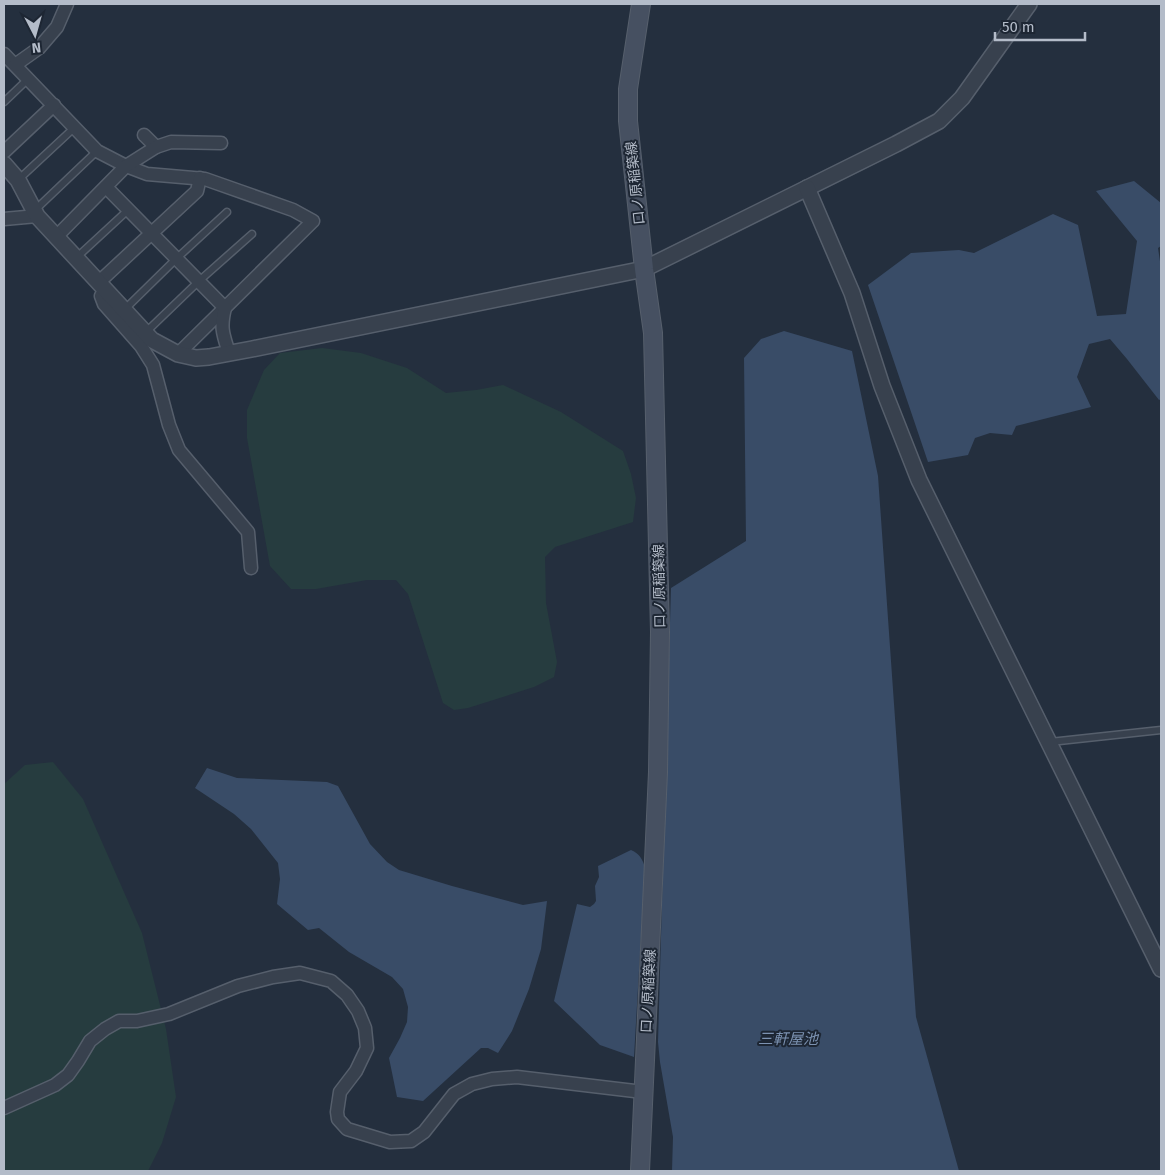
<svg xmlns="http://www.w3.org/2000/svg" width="1165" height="1175" font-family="'Fira Sans','Noto Sans JP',sans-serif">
<rect width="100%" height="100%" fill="#242f3e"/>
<g fill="#263c3f">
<path d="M322,348l39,5 46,15 39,25 30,-3 27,-5 58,27 62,39 8,23 5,24 -3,24 -78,25 -10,10 1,46 11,59 -3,15 -20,10 -66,21 -14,2 -11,-7 -35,-109 -12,-14h-29l-51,9h-25l-21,-23 -23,-128v-28l17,-40 16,-17z"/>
<path d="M53,762l30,37 59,134 24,96 10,68 -14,46 -14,28h-144v-387l21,-19z"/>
</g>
<g fill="#394c67">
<path d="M1134,181l27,22v43l-3,2 3,20v131l-2,1 -32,-41 -17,-20 -21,5 -12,33 14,30 -75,19 -4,9 -22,-2 -15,5 -7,17 -40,7 -60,-177 43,-32 48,-3 15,3 79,-39 25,11 19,91 29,-2 11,-73 -41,-50z"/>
<path d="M784,331l68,20 26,125 38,541 43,154h-287l1,-34 -13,-75 -2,-20 13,-454 75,-47 -2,-183 17,-19z"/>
<path d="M207,768l30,10 90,4 11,4 32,58 17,18 12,8 53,16 71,19 24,-4 -6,48 -12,40 -17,42 -14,22 -10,-5h-7l-58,53 -26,-4 -8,-39 11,-20 7,-16 1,-15 -5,-18 -11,-12 -43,-25 -30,-24 -11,2 -31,-26 3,-25 -2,-16 -27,-34 -17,-15 -39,-26z"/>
<path d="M631,850c9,4 11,9 14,17l-11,190 -34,-12 -46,-44 23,-97 13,3 4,-3 2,-3 -1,-15 4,-9 -1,-11z"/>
</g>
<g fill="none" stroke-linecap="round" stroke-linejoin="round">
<defs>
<g id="service">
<path d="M4,102l24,-23"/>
<path d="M18,180l57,-53"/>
<path d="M35,210l62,-59"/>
<path d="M76,258l52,-48"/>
<path d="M124,310l52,-51 51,-47"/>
<path d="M145,333l54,-52 53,-47"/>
<path d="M1050,742l111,-12"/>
</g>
<g id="minor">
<path d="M4,54l93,97 29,15 21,8 58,5 88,31 20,11 -135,133"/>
<path d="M15,65l24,-17 18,-21 10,-23"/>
<path d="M144,135l12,12"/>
<path d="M4,152l50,-47"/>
<path d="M106,187l119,121c-5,20 -2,26 4,45"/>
<path d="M4,219l33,-3"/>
<path d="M57,236l69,-70 30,-19 15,-5 50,1"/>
<path d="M99,282l98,-91 3,-13"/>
<path d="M105,289l-4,7 3,8 37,42 12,19 16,60 10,25 69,82 3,36"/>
<path d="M4,1108l51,-23 13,-10 10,-14 12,-20 15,-12 14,-8h18l32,-7 69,-28 35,-9 27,-4 31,8 16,14 11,16 7,17 2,20 -11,23 -16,21 -3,20 1,7 9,10 43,13 21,-1 13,-9 30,-38 18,-10 20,-5 25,-2 126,15"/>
</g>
<g id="tertiary">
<path d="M4,164l14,16 19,36 115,124 26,14 18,4 13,-1 43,-8 392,-80 252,-125 43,-23 23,-23 67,-94"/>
<path d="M807,188l45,105 30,93 37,94 242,489"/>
</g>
<path id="secondary" d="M640,1171l18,-399 2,-140 -7,-299 -9,-64 -16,-148v-32l13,-85"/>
</defs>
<use href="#service" stroke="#565f6c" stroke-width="9"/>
<use href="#minor" stroke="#565f6c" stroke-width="15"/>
<use href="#tertiary" stroke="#565f6c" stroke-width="18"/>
<use href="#secondary" stroke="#565f6c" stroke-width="20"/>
<use href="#service" stroke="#38414e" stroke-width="6"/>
<use href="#minor" stroke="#38414e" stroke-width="12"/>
<use href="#tertiary" stroke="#38414e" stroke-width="15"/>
<use href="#secondary" stroke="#465061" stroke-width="18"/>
</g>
<g text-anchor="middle" stroke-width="4" stroke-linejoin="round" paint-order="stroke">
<g font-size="14" fill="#b4bcc9" stroke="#1d2633">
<text transform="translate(635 183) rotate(-96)" y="5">口ノ原稲築線</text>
<text transform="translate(659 586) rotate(-91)" y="5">口ノ原稲築線</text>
<text transform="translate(648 991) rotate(-87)" y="5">口ノ原稲築線</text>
</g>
<g font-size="15" font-style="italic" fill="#7c92b1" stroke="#1d2633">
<text x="788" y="1044">三軒屋池</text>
</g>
</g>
<rect width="1165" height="1175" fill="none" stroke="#b4bcc9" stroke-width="10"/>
<g transform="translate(35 35) rotate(174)" stroke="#1d2633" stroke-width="4" paint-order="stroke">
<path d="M0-4L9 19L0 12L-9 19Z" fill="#b4bcc9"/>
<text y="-8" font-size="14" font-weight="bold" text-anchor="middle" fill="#b4bcc9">N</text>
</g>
<path d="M995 32v8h90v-8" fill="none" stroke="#b4bcc9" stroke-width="2.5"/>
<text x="1002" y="32" font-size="15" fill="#b4bcc9" stroke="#1d2633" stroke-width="4" paint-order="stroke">50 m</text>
</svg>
